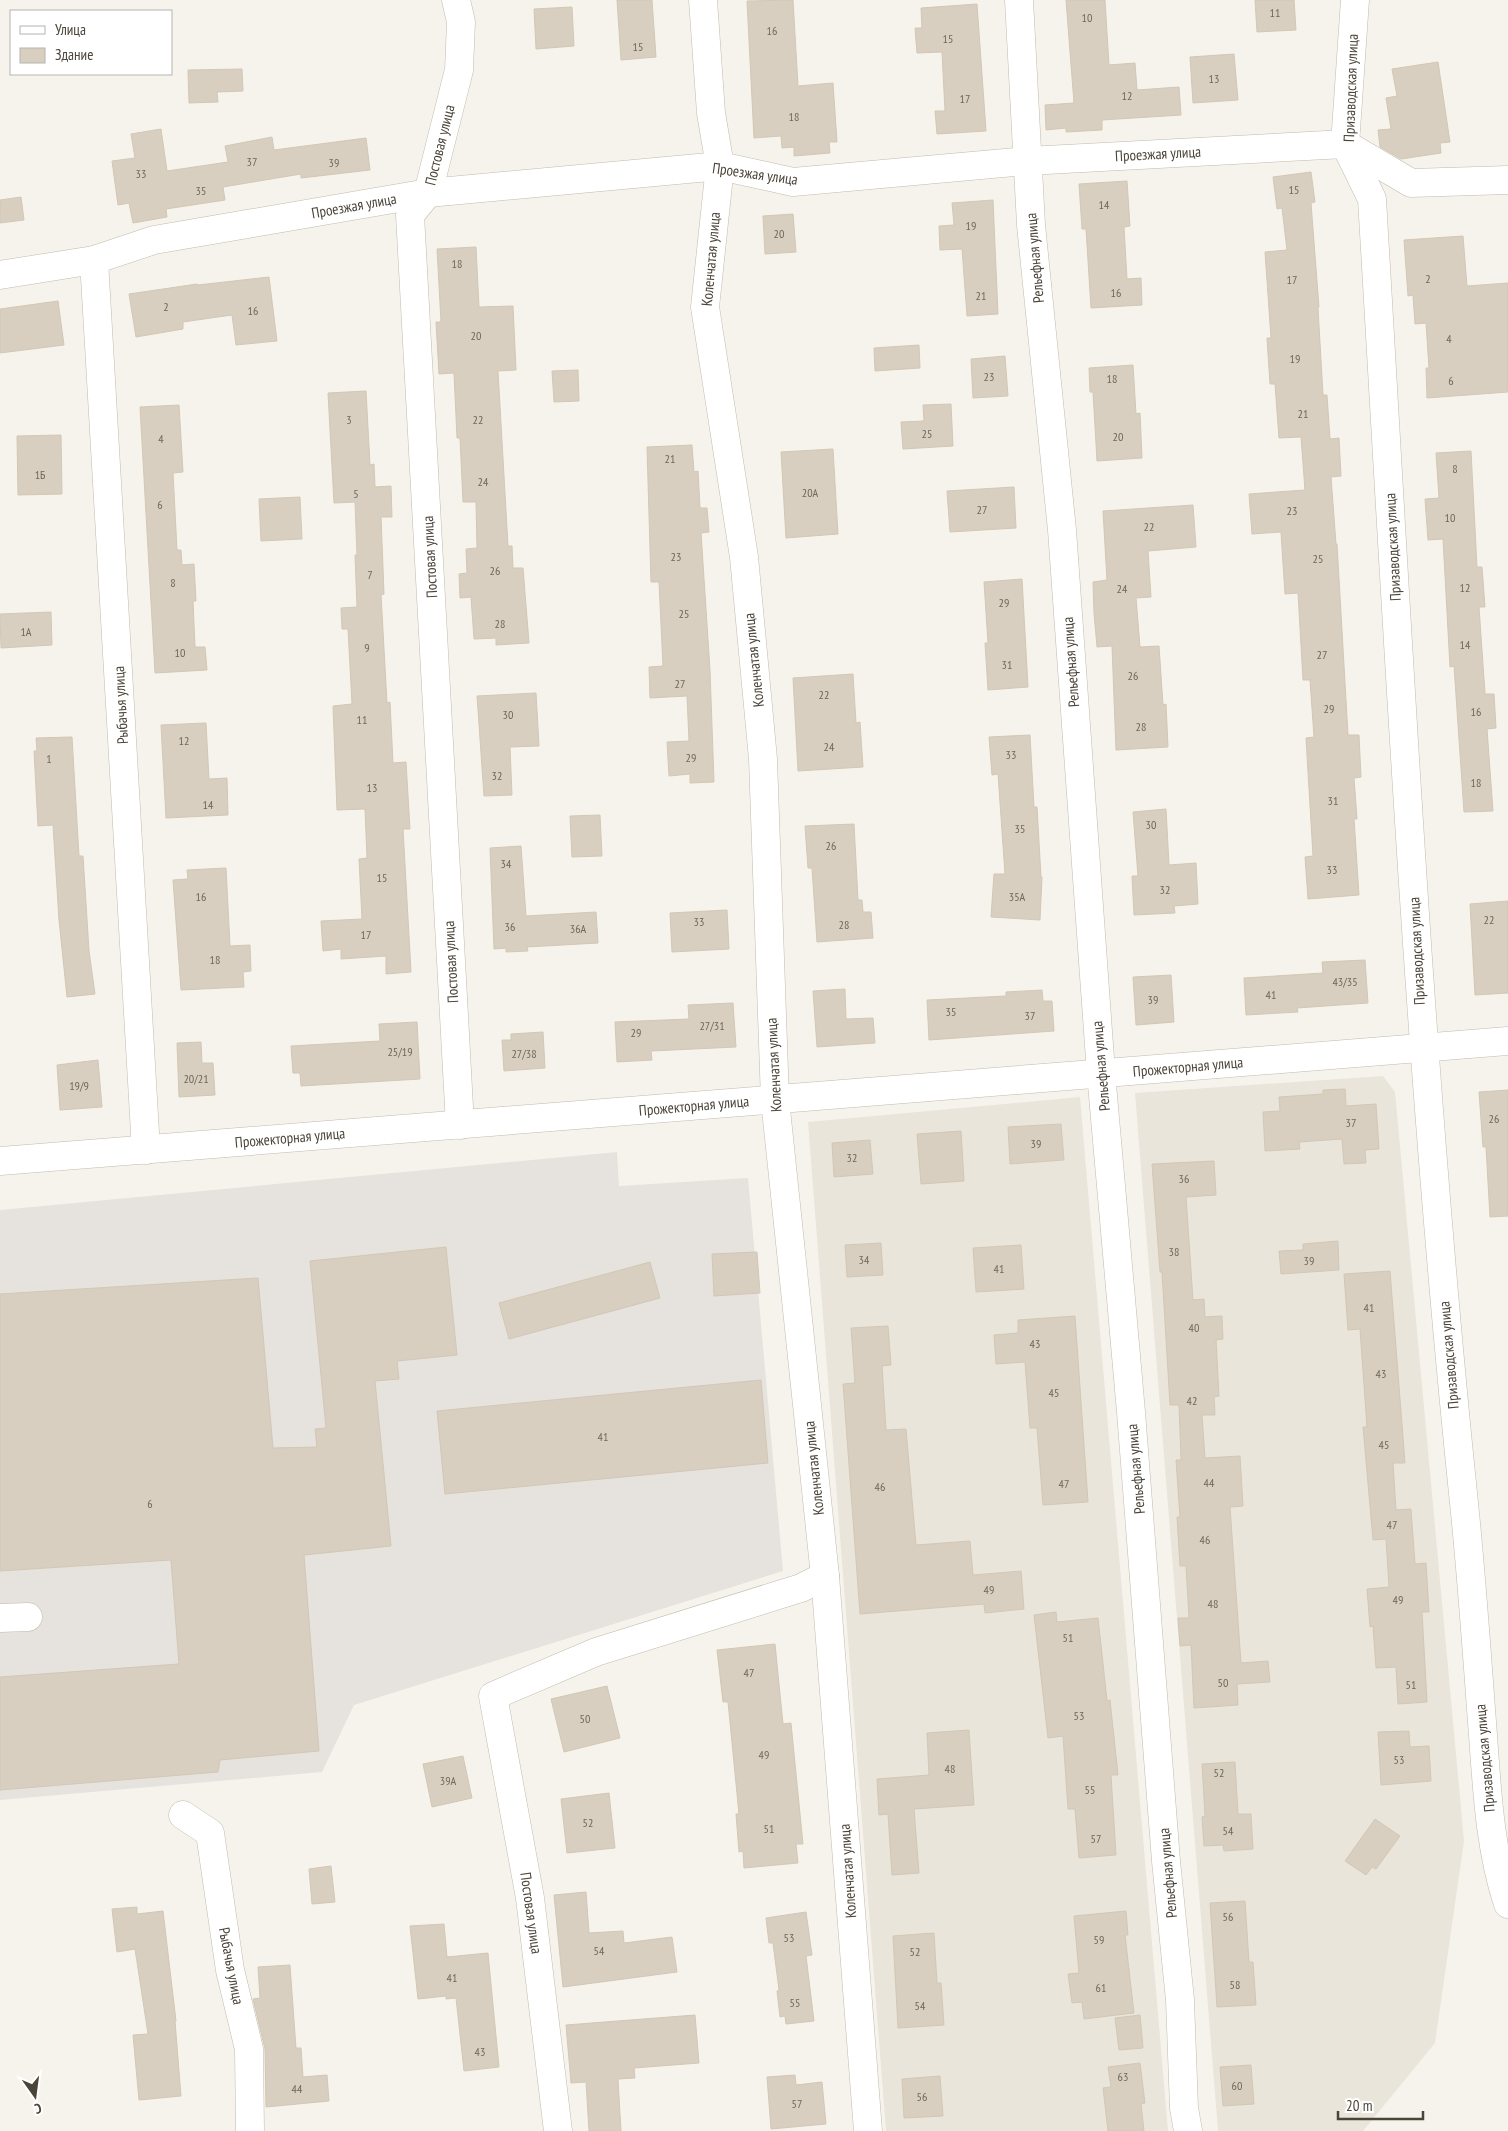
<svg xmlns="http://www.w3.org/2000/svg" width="1508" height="2131" font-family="'PT Sans Narrow',sans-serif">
<rect width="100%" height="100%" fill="#f6f3ec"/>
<g fill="#eae5da">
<path d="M1383,1076l12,16 69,749 -29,202 -72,88h-145l-83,-1038z"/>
<path d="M1080,1097l88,1034h-282l-78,-1009z"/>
</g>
<path fill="#e6e2dd" d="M617,1152l2,34 129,-8 35,393 -429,134 -32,67 -322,28v-590z"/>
<g fill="#d8cfc1" stroke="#d3c7b4">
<path d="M617,0h35l4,57 -35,3z"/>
<path d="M793,0l5,86 35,-3 4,59h-8l1,11 -36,3v-9l-12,1 -1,-12 -27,2 -7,-137z"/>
<path d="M1066,0h39l4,65 26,-2 2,27 42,-3 2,28 -79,5v10l-36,2v-4l-20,2 -1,-25 29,-2z"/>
<path d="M1255,0h39l2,30 -39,2z"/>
<path d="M977,4l9,127 -49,3 -2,-23h10l-3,-59 -25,1 -2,-25h7l-1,-20z"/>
<path d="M572,7l2,39 -38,3 -2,-40z"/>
<path d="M1234,54l4,46 -45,3 -3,-46z"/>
<path d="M1438,62l12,80 -10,1 1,10 -40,6 -21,-12 -2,-17 13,-1 -5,-31 11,-2 -5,-27z"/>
<path d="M242,69l1,22 -26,1 1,10 -29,1 -1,-33z"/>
<path d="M161,129l6,42 61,-9 -3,-16 47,-9 2,13 92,-12 4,32 -69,8v-4l-78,13 2,13 -59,9 1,8 -34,6 -4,-20 -11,2 -6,-44 23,-3 -4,-24z"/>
<path d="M1311,172l4,30 -4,1 8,104 -1,1 5,87h4l3,44 9,-1 2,38 -10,1 5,67h1l11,191h11l2,42 -7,1 3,41h-3l5,76 -51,4 -3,-42 8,-1 -7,-118 8,-1 -4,-57h-7l-5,-87 -13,1 -4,-62 -29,2 -3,-40 56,-4 -4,-53 -22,1 -4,-54h-5l-3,-46h4l-6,-86 22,-2 -5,-42 -5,1 -4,-32z"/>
<path d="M1127,181l3,45 -6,1 3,52 14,-1 1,27 -51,3 -5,-79h-4l-3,-45z"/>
<path d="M21,197l3,23 -24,3v-23z"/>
<path d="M993,200l5,114 -31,2 -5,-67 -22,1 -1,-24 15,-1 -2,-22z"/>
<path d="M793,214l3,38 -31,2 -2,-38z"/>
<path d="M1463,236l4,50 41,-3v109l-81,6 -1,-30h3l-3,-45 -11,1 -2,-29 -5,1 -4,-56z"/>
<path d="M476,247l3,60 34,-1 3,64 -18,1 10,175h4l1,22h10l6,75 -33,2v-7l-22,1 -3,-42 -11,1 -1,-24 8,-1 -1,-24 11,-1 -1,-46h-13l-3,-64h-3l-3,-65 -15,1 -3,-52h5l-4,-73z"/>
<path d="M269,277l8,64 -41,4 -4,-30 -49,7v7l-47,8 -7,-43 68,-10 1,1z"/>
<path d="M58,301l6,44 -64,8v-44z"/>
<path d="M919,345l1,23 -45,3 -1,-23z"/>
<path d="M1005,356l3,40 -35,2 -2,-39z"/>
<path d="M1133,365l3,49 4,-1 2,45 -45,3 -4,-69h-3l-1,-24z"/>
<path d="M578,370l1,31 -25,1 -2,-31z"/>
<path d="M366,391l4,74 4,-1 1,23 16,-1 1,31h-11l3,77 -3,1 6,108 3,-1 3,61 13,-1 4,67h-7l8,143 -25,2v-18l-45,3v-10l-18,2 -2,-30 41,-2 -3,-60 8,-1 -2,-49 -28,1 -4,-104 19,-2 -4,-75h-6l-1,-21 16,-1 -2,-52h2l-2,-53 -21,1 -6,-110z"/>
<path d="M951,404l2,42 -50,3 -2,-27 23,-1 -1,-16z"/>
<path d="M179,405l4,67 -10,1 4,77h4l1,15 12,-1 2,37h-3l2,46h10l2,23 -52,3 -15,-266z"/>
<path d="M61,435l1,59 -44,1 -1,-59z"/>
<path d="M692,445l2,27 4,-1 2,37h7l2,24 -8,1 9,137 4,112 -24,1v-9l-21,2 -2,-34 22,-1 -2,-45 -37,2 -1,-31 14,-1 -4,-84h-8l-4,-135z"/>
<path d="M833,449l5,85 -52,4 -5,-86z"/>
<path d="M1471,451l6,116h5l3,40h-6l6,87h9l2,34 -9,1 6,82 -29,1 -10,-146 -4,1 -7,-128 -15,1 -3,-41 14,-1 -3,-45z"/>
<path d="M1014,487l2,41 -66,4 -3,-41z"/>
<path d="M300,497l2,42 -41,2 -2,-42z"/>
<path d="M1193,505l3,42 -48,4 3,46 -15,1 4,49 19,-1 4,59 3,-1 2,43 -52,3 -4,-104 -15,1 -3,-34 -1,-31 14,-2 -4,-69z"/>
<path d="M1022,579l6,108 -40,3 -3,-47h3l-4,-61z"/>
<path d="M51,612l1,33 -51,3 -1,-34z"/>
<path d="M853,674l3,49 4,-1 3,45 -65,4 -5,-93z"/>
<path d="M536,693l3,53 -29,1 2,48 -28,1 -7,-100z"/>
<path d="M206,723l3,56 18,-1 1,37 -62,3 -5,-93z"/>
<path d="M1030,735l4,72h3l4,70h1l-2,43 -49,-3 3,-43h11l-7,-100 -6,1 -3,-38z"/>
<path d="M72,737l7,119h4l6,95 6,43 -28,3 -8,-77 -6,-95 -15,1 -4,-75h3l-1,-13z"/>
<path d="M1166,809l3,56 27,-2 2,41 -24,2 1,7 -41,2 -2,-39h6l-5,-64z"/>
<path d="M600,815l2,41 -30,1 -2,-41z"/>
<path d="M854,824l4,76h4l1,12h8l2,26 -56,4 -5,-74h-4l-3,-42z"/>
<path d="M521,846l5,70 70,-4 2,31 -71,4 1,4 -22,1v-4l-12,1 -4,-101z"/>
<path d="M226,868l4,78 20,-1 1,26 -8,1 1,15 -63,3 -8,-110 15,-1 -1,-9z"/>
<path d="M1508,901v92l-33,2 -5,-91z"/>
<path d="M727,910l2,39 -57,3 -2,-39z"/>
<path d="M1365,960l3,43 -71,5 1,4 -52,3 -2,-37 79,-5 -1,-11z"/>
<path d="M1171,975l3,47 -38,3 -3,-48z"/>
<path d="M845,989l1,30 27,-1 2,25 -58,4 -4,-56z"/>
<path d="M1042,990l1,11h9l2,30 -125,9 -2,-40 79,-4v-4z"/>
<path d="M733,1003l3,44 -85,4 1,9 -35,2 -2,-40 74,-3 -1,-14z"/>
<path d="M417,1022l3,57 -119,7 -1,-13h-7l-2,-27 89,-5 -1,-17z"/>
<path d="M543,1032l2,36 -41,3 -2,-31h9v-6z"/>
<path d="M201,1042l1,21h11l2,32 -36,2 -2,-54z"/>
<path d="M98,1060l4,47 -42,3 -3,-45z"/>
<path d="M1345,1089l1,17 30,-2 3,45 -14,1 1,13 -22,1 -2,-25 -43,3 1,7 -35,2 -2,-39 17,-1 -1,-14 44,-3v-4z"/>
<path d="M1508,1090v126l-18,1 -4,-70h-3l-4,-55z"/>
<path d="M1061,1124l3,36 -54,4 -2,-37z"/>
<path d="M961,1131l3,50 -43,3 -4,-50z"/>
<path d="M870,1140l3,34 -39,3 -2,-34z"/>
<path d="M1214,1161l2,34 -30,2 7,103 11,-1 1,18 17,-1 1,23 -7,1 3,56 -5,1 1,18h-13l3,43 35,-2 3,50 -13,1 11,156 27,-2 2,21 -33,2 1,21 -44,3 -3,-63 -11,1 -2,-28h11l-3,-52h-6l-3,-49h3l-4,-57h5l-2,-55h-9l-8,-133h-2l-8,-108z"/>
<path d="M1338,1241l1,29 -58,4 -2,-23 24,-1v-6z"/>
<path d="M881,1243l2,32 -36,2 -2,-32z"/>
<path d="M1021,1245l3,44 -48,3 -3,-44z"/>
<path d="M446,1247l11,108 -60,6 2,18 -24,2 16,165 -87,9 15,196 -99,9 -2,12 -218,18v-113l179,-13 -8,-104 -171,11v-277l258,-16 15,170 44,-1 -2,-18 11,-1 -16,-167z"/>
<path d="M757,1252l3,41 -46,3 -2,-42z"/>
<path d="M650,1262l10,36 -151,41 -10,-36z"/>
<path d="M1390,1271l15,192h-12l3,47 15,-1 4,55 11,-1 3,49h-7l5,90 -29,2 -2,-37 -20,1 -3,-42 -3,1 -3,-38 22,-2 -3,-48 -13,1 -10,-113h4l-7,-98 -12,1 -4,-56z"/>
<path d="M1075,1316l13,186 -45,3 -6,-77h-7l-5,-66 -29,2 -2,-29 24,-2v-13z"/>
<path d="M888,1326l3,39 -9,1 4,64 20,-1 10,116 54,-4 3,34 48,-4 3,38 -39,4 -1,-9 -124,10 -17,-230 12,-1 -4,-55z"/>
<path d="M761,1380l7,83 -323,31 -8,-83z"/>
<path d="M1056,1612l1,10 41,-4 6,55 3,28 3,-1 8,75h-7l5,80 -37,3 -4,-49h-7l-5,-73 -15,2 -14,-123z"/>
<path d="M775,1644l8,80 8,-1 12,121h-7l2,19 -54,5 -1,-17 -4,1 -3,-38h3l-11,-112h-5l-6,-52z"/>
<path d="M607,1686l13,52 -56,14 -13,-53z"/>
<path d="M969,1730l5,75 -60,4 5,64 -27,2 -4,-61 -9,1 -2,-36 52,-4 -2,-42z"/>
<path d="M1409,1731l1,16 19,-1 2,35 -50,4 -3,-53z"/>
<path d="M463,1756l9,42 -40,9 -9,-43z"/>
<path d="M1235,1762l3,52h13l2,35 -29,2 -1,-6 -19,1 -2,-29 3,-1 -3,-52z"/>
<path d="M609,1793l6,55 -48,5 -6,-54z"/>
<path d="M1375,1819l25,17 -24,33 -4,-2 -6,8 -21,-14z"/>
<path d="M331,1866l4,36 -23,2 -3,-35z"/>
<path d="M586,1892l3,41 34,-2 1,12 48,-6 5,35 -114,15 -9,-92z"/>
<path d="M1245,1901l4,61h4l3,43 -39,2 -7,-104z"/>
<path d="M137,1907v7l26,-3 13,110h-1l6,75 -42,4 -6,-65 15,-1 -13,-85 -18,3 -5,-43z"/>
<path d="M1126,1911l2,24h-3l9,78 -50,6 -2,-17 -10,1 -4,-29 11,-1 -5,-57z"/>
<path d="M806,1912l6,43 -6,1 8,65 -28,3 -1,-8 -5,1 -3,-26 2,-1 -6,-47h-4l-3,-25z"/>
<path d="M444,1924l3,33 41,-4 11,114 -35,4 -8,-73 -10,1v-3l-28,3 -8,-73z"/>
<path d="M934,1933l3,50h4l3,42 -46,3 -5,-92z"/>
<path d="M290,1965l6,83h5l2,29 24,-2 2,26 -63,6 -1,-58 -12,-50 7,-1 -2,-31z"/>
<path d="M695,2015l4,48 -65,5 1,10 -17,1 3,52h-32l-3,-49 -15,1 -5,-58z"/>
<path d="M1140,2015l3,33 -24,2 -4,-32z"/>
<path d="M1140,2063l5,40 -4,1 3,27h-36l-5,-43 8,-1 -3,-20z"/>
<path d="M1251,2065l3,39 -31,2 -3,-39z"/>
<path d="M795,2075l1,10 26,-3 4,42 -55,5 -4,-52z"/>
<path d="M940,2076l3,40 -39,2 -2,-39z"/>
</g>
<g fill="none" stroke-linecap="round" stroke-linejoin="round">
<defs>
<g id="minor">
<path d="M456,0l5,22 -2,48 -31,123 -18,22 50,910"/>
<path d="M703,0l8,113 9,53 -15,141 39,250 19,202 12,341 50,476 43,555"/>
<path d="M1019,0l12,225 31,305 39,543 30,339 35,449 14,139 4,108 4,23"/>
<path d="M1355,0l-10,144 27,55c26,435 47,871 92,1304 8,77 13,154 19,232 4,56 7,115 25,169"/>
<path d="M94,260l52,890"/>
<path d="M0,275l94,-15 60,-20 274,-47 292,-27 73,16 234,-21 318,-17 66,39 97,-3"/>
<path d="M0,1161l1508,-120"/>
<path d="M0,1618l28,-1"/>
<path d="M183,1815l27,18 20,137 19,79 1,82"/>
<path d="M558,2131l-28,-233 -37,-202 103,-44 205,-64 24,-12"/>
</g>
</defs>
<use href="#minor" stroke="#c2bbae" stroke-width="29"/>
<use href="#minor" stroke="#fff" stroke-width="28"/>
</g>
<g text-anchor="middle" stroke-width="4" stroke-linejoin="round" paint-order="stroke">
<g font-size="12" fill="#6e675b">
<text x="1275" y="17">11</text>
<text x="1087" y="22">10</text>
<text x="772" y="35">16</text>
<text x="948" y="43">15</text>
<text x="638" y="51">15</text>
<text x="1214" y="83">13</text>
<text x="1127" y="100">12</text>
<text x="965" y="103">17</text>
<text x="794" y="121">18</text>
<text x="252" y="166">37</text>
<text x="334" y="167">39</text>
<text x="141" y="178">33</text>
<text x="1294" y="194">15</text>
<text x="201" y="195">35</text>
<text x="1104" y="209">14</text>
<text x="971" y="230">19</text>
<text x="779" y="238">20</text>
<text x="457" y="268">18</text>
<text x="1428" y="283">2</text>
<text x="1292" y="284">17</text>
<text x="1116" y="297">16</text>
<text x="981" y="300">21</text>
<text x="166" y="311">2</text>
<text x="253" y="315">16</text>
<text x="476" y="340">20</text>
<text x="1449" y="343">4</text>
<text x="1295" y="363">19</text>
<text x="989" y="381">23</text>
<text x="1112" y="383">18</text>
<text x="1451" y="385">6</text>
<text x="1303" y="418">21</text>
<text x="349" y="424">3</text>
<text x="478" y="424">22</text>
<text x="927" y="438">25</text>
<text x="1118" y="441">20</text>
<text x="161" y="443">4</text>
<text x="670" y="463">21</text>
<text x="1455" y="473">8</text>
<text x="40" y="479">1Б</text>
<text x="483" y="486">24</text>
<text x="810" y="497">20А</text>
<text x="356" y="498">5</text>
<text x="160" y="509">6</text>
<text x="982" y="514">27</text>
<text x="1292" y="515">23</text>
<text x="1450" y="522">10</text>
<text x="1149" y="531">22</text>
<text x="676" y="561">23</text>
<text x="1318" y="563">25</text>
<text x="495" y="575">26</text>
<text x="370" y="579">7</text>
<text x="173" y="587">8</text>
<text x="1465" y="592">12</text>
<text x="1122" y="593">24</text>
<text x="1004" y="607">29</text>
<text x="684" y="618">25</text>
<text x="500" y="628">28</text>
<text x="26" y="636">1А</text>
<text x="1465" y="649">14</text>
<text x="367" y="652">9</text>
<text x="180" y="657">10</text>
<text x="1322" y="659">27</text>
<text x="1007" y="669">31</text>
<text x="1133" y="680">26</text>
<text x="680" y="688">27</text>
<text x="824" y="699">22</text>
<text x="1329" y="713">29</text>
<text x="1476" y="716">16</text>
<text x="508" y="719">30</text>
<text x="362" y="724">11</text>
<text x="1141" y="731">28</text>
<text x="184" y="745">12</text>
<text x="829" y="751">24</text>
<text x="1011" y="759">33</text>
<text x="691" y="762">29</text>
<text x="49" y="763">1</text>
<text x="497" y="780">32</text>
<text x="1476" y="787">18</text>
<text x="372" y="792">13</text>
<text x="1333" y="805">31</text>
<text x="208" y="809">14</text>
<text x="1151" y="829">30</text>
<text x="1020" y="833">35</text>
<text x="831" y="850">26</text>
<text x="506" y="868">34</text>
<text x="1332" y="874">33</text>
<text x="382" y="882">15</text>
<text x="1165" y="894">32</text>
<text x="201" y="901">16</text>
<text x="1017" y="901">35А</text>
<text x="1489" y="924">22</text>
<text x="699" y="926">33</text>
<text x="844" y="929">28</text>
<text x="510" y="931">36</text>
<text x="578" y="933">36А</text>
<text x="366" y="939">17</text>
<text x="215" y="964">18</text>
<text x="1345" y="986">43/35</text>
<text x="1271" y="999">41</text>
<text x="1153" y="1004">39</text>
<text x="951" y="1016">35</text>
<text x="1030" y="1020">37</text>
<text x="712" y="1030">27/31</text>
<text x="636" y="1037">29</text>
<text x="400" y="1056">25/19</text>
<text x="524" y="1058">27/38</text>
<text x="196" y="1083">20/21</text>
<text x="79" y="1090">19/9</text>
<text x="1494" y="1123">26</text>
<text x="1351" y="1127">37</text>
<text x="1036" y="1148">39</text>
<text x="852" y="1162">32</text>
<text x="1184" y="1183">36</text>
<text x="1174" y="1256">38</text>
<text x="864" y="1264">34</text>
<text x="1309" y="1265">39</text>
<text x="999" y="1273">41</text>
<text x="1369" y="1312">41</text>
<text x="1194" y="1332">40</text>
<text x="1035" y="1348">43</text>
<text x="1381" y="1378">43</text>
<text x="1054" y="1397">45</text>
<text x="1192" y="1405">42</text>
<text x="603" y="1441">41</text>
<text x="1384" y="1449">45</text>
<text x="1209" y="1487">44</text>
<text x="1064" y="1488">47</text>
<text x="880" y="1491">46</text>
<text x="150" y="1508">6</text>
<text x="1392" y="1529">47</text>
<text x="1205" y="1544">46</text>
<text x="989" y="1594">49</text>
<text x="1398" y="1604">49</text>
<text x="1213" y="1608">48</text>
<text x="1068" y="1642">51</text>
<text x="749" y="1677">47</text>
<text x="1223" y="1687">50</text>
<text x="1411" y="1689">51</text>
<text x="1079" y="1720">53</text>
<text x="585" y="1723">50</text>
<text x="764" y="1759">49</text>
<text x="1399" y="1764">53</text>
<text x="950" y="1773">48</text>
<text x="1219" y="1777">52</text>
<text x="448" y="1785">39А</text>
<text x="1090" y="1794">55</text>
<text x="588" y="1827">52</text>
<text x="769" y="1833">51</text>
<text x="1228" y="1835">54</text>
<text x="1096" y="1843">57</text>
<text x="1228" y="1921">56</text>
<text x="789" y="1942">53</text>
<text x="1099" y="1944">59</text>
<text x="599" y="1955">54</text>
<text x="915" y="1956">52</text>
<text x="452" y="1982">41</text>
<text x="1235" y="1989">58</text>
<text x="1101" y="1992">61</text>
<text x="795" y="2007">55</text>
<text x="920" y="2010">54</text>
<text x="480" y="2056">43</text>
<text x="1123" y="2081">63</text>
<text x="1237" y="2090">60</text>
<text x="297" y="2093">44</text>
<text x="922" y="2101">56</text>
<text x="797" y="2108">57</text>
</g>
<g font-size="15" fill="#4b4439" stroke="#fff">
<text transform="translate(1351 88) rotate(-88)" y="5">Призаводская улица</text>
<text transform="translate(440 145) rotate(-76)" y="5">Постовая улица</text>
<text transform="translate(1158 154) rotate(-3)" y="5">Проезжая улица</text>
<text transform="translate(755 174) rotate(8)" y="5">Проезжая улица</text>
<text transform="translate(354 206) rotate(-10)" y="5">Проезжая улица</text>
<text transform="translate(1035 258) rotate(-95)" y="5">Рельефная улица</text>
<text transform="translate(711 259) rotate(-85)" y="5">Коленчатая улица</text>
<text transform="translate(1393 547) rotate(-93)" y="5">Призаводская улица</text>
<text transform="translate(430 557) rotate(-93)" y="5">Постовая улица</text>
<text transform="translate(754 660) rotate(-96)" y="5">Коленчатая улица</text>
<text transform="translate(1071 662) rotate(-94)" y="5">Рельефная улица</text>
<text transform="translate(121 705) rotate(-93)" y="5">Рыбачья улица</text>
<text transform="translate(1417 951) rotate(-93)" y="5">Призаводская улица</text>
<text transform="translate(451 962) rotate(-93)" y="5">Постовая улица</text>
<text transform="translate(774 1065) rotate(-93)" y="5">Коленчатая улица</text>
<text transform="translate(1101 1066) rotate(-95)" y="5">Рельефная улица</text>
<text transform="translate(1188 1067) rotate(-5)" y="5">Прожекторная улица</text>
<text transform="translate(694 1106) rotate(-5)" y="5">Прожекторная улица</text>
<text transform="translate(290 1138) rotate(-5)" y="5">Прожекторная улица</text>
<text transform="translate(1449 1355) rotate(-95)" y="5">Призаводская улица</text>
<text transform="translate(814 1468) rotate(-96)" y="5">Коленчатая улица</text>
<text transform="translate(1136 1469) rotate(-95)" y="5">Рельефная улица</text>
<text transform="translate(1485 1758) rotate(-95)" y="5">Призаводская улица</text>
<text transform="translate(848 1871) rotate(-94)" y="5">Коленчатая улица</text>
<text transform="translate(1168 1873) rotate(-95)" y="5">Рельефная улица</text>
<text transform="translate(531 1913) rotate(82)" y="5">Постовая улица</text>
<text transform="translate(231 1966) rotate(79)" y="5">Рыбачья улица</text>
</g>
</g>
<rect x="10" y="10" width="162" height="65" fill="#ffffff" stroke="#b7b4b0"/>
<rect x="20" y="26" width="25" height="8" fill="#ffffff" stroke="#b7b4b0"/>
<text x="55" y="35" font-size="15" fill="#4b4439">Улица</text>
<rect x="20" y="48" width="25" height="15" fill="#d8cfc1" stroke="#b7b4b0"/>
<text x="55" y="60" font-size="15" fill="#4b4439">Здание</text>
<g transform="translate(35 2096) rotate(166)" stroke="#ffffff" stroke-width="4" paint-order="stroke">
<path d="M0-4L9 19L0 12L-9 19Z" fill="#4b4439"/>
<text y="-8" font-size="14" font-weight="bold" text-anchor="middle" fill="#4b4439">С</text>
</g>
<path d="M1338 2111v8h85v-8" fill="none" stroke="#4b4439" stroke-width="2.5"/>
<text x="1346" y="2111" font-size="15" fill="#4b4439" stroke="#ffffff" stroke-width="4" paint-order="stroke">20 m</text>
</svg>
